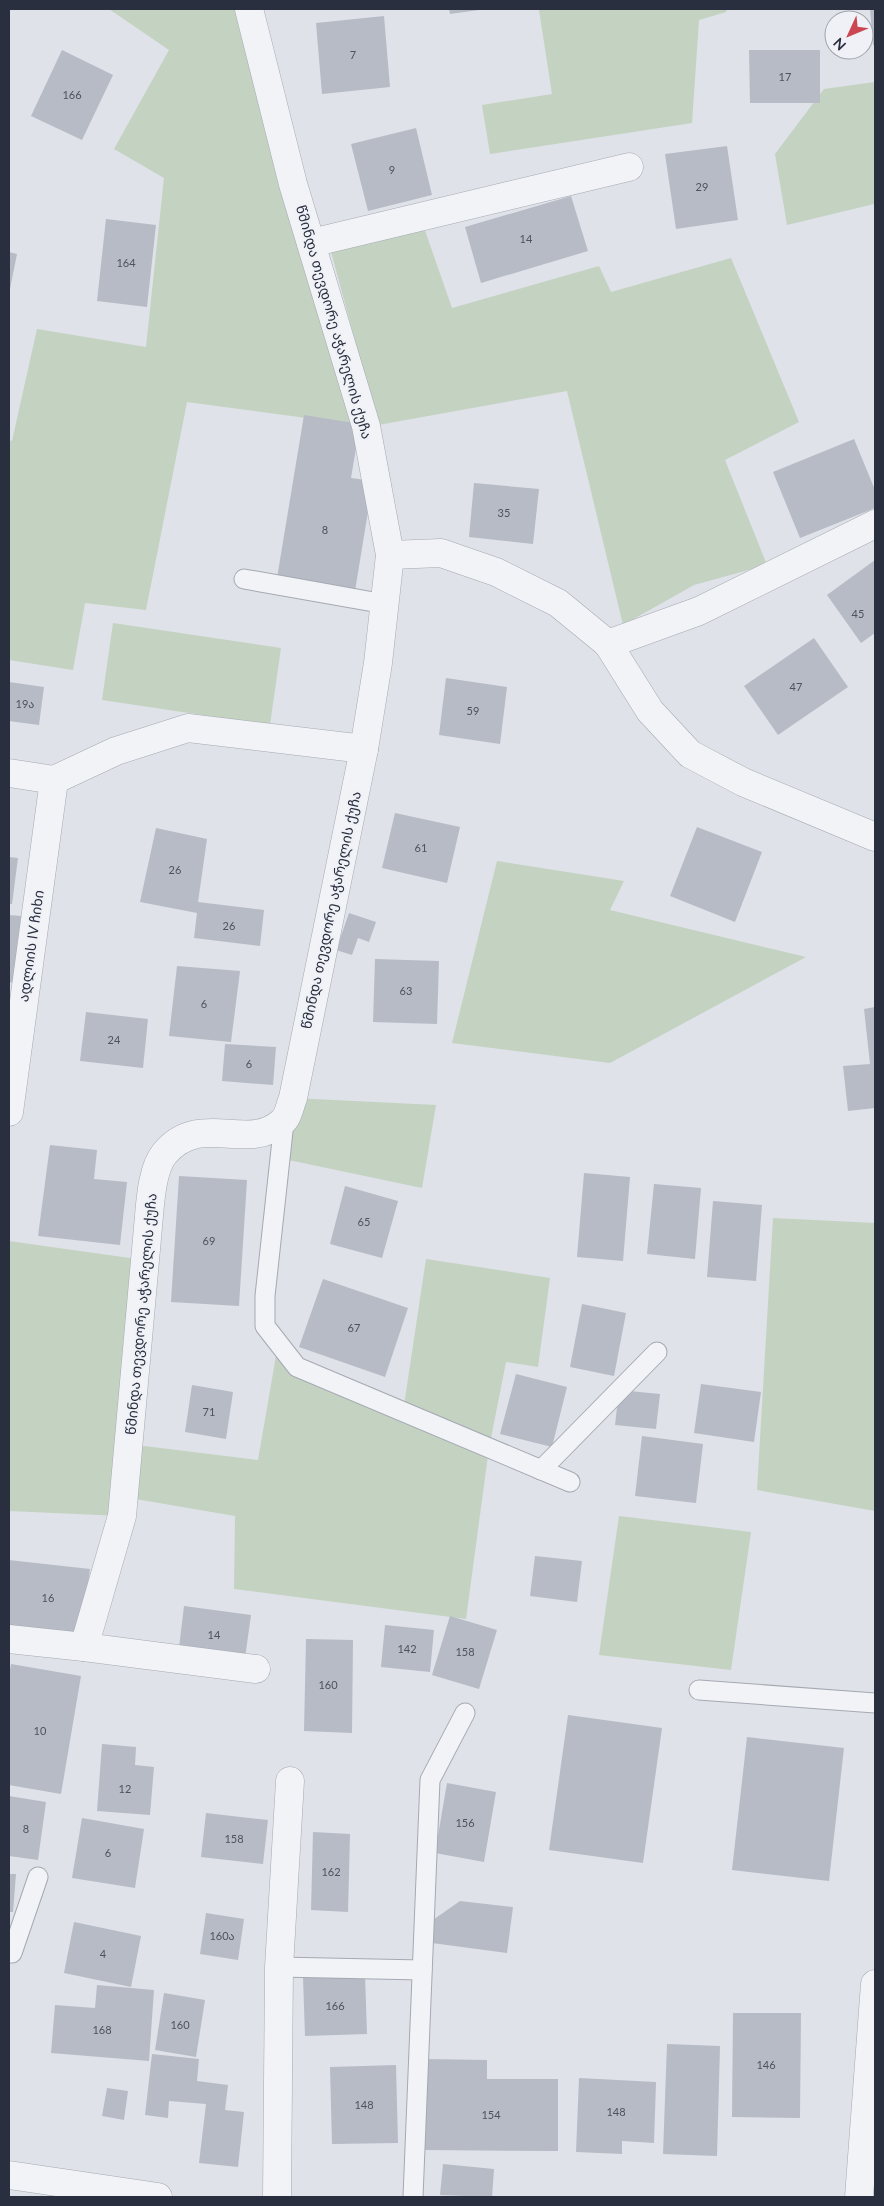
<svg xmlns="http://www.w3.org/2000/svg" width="884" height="2206" font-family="Lato,'Noto Sans Georgian',sans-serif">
<rect width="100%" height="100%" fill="#dfe2e8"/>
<g fill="#c4d2c1">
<path d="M109,9h140l117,417 -179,-24 -41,208 -61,-7 -12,67 -64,-10v-220l3,1 25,-112 109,18 18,-169 -50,-29 55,-99z"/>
<path d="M548,9h179l-1,3 -27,8 -7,103 -202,31 -8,-49 70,-11 -13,-84z"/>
<path d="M875,82v126l-1,-4 -87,21 -12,-71 49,-65z"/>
<path d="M422,222l30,86 147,-42 12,26 120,-34 68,164 -74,38 42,105 -73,20 -71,40 -56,-234 -189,34 -48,-177z"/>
<path d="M113,623l168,25 -11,77 -168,-25z"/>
<path d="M497,861l127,20 -14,29 196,47 -196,106 -158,-20z"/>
<path d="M293,1098l143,7 -14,83 -143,-30z"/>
<path d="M773,1218l102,5v288l-118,-21z"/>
<path d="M9,1241l135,19 -16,184 130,16 20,-116 19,23 106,45 23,-153 124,19 -12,89 -32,-5 -17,86 -23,171 -232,-30 1,-73 -111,-19 -2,19 -113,-5z"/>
<path d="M619,1516l132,16 -20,138 -132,-15z"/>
</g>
<g fill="#b7bbc5">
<path d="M449,9h30v1l-29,4z"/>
<path d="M870,9h5v36h-2z"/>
<path d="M384,16l6,71 -68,7 -6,-71z"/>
<path d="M62,50l51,25 -31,65 -51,-24z"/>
<path d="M749,50h71v53h-70z"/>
<path d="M416,128l16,67 -64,16 -17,-67z"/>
<path d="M727,146l11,74 -62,9 -11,-75z"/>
<path d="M571,196l17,55 -107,32 -16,-56z"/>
<path d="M106,219l50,6 -9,82 -50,-6z"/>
<path d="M9,252l8,2 -7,35h-1z"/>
<path d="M304,415l56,9 -9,54 22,3 -18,110 -78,-13z"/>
<path d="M854,439l21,51v18l-75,30 -27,-66z"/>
<path d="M474,483l65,6 -6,55 -64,-7z"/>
<path d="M875,560v73l-14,10 -34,-48z"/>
<path d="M814,638l34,49 -70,48 -34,-49z"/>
<path d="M446,678l61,9 -7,57 -61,-9z"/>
<path d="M9,682l35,5 -5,38 -30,-4z"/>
<path d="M395,813l65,14 -13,56 -65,-15z"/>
<path d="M697,827l65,25 -27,70 -65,-26z"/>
<path d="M156,828l51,11 -9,63 66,8 -4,36 -66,-8 3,-25 -57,-11z"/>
<path d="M9,857l9,1 -6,46h-3z"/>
<path d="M349,913l27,9 -7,20 -11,-4 -6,17 -16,-5z"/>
<path d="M9,915l12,1 -8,67 -4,-1z"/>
<path d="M375,959l64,2 -2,63 -64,-2z"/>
<path d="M177,966l63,5 -9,71 -62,-6z"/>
<path d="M875,1007v101l-27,3 -5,-45 27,-2 -6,-55z"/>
<path d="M86,1012l62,7 -5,49 -63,-7z"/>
<path d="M225,1044l51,3 -3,38 -51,-4z"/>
<path d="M50,1145l47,5 -3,29 33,3 -7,63 -82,-9z"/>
<path d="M584,1173l46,4 -7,84 -46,-4z"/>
<path d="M179,1176l68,4 -8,126 -68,-4z"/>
<path d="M654,1184l47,4 -6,71 -48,-5z"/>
<path d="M345,1186l53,15 -16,57 -52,-14z"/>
<path d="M713,1201l49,4 -6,76 -49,-4z"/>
<path d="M323,1279l85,29 -23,69 -86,-30z"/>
<path d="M582,1304l44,9 -12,63 -44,-9z"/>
<path d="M516,1374l51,13 -15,60 -52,-13z"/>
<path d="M701,1384l60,8 -7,50 -60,-9z"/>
<path d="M192,1385l41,7 -7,47 -41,-7z"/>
<path d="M619,1390l41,4 -4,35 -41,-4z"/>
<path d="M642,1436l61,8 -7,59 -61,-7z"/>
<path d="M535,1556l47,5 -5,41 -47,-6z"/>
<path d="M9,1560l81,9 -8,65 -73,-8z"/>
<path d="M184,1606l67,9 -7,50 -66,-9z"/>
<path d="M450,1616l47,14 -18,59 -47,-14z"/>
<path d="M385,1625l49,5 -4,42 -49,-5z"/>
<path d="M306,1639l47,1 -1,93 -48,-2z"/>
<path d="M11,1664l70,12 -20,118 -52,-9v-110z"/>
<path d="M568,1715l94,13 -19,135 -94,-13z"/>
<path d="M747,1737l97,11 -15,133 -97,-11z"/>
<path d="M102,1744l34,3 -1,18 19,2 -4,48 -53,-4z"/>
<path d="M447,1783l49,9 -12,70 -49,-9z"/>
<path d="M9,1796l37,6 -8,58 -29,-4z"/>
<path d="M206,1813l62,7 -5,44 -62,-7z"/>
<path d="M82,1818l62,11 -9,59 -63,-10z"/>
<path d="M313,1832l37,2 -2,78 -37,-2z"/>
<path d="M9,1874h7l-3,38h-4z"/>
<path d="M460,1901l53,6 -6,46 -75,-10 -2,-21z"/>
<path d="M206,1913l38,6 -6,41 -38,-6z"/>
<path d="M74,1922l67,14 -10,51 -67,-14z"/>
<path d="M365,1975l2,59 -62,2 -2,-59z"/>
<path d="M97,1985l57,5 -5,71 -98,-8 4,-48 40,3z"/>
<path d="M164,1993l41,7 -9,57 -41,-7z"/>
<path d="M733,2013h68l-1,105 -68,-1z"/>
<path d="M667,2044l53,2 -3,110 -54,-2z"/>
<path d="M152,2054l47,5 -2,22 31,4 -3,25 19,2 -6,55 -39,-4 7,-59 -37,-3 -1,17 -23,-3z"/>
<path d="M424,2059l63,1v19h71v72l-135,-1z"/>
<path d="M396,2065l2,78 -66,1 -2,-77z"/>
<path d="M579,2078l77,4 -2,61 -32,-2v13l-46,-2z"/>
<path d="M107,2088l21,3 -4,29 -22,-4z"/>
<path d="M443,2164l51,5 -2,28 -52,-2z"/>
</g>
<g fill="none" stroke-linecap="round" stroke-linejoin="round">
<defs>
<g id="lane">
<path d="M244,579l141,25"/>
<path d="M284,1122l-19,174v30l32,41 273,115"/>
<path d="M541,1470l116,-118"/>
<path d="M699,1690l176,13"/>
<path d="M9,1952l3,1 26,-76"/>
<path d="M279,1967l143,3"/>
<path d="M413,2197l17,-417 35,-67"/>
</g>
<g id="street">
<path d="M311,243l318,-76"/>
<path d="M390,555l51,-2 55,19 62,31 50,41 91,-33 176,-87"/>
<path d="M608,644l42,67 40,43 53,28 132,55"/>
<path d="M9,773l45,7 62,-29 72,-23 176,21"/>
<path d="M9,1112l45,-332"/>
<path d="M9,1639l75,8 38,-131 26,-289c2,-20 3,-58 17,-74 36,-42 83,0 117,-31 6,-4 8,-17 11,-24l71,-349 14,-86 12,-108 -24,-129 -73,-242 -44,-175"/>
<path d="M84,1647l172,22"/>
<path d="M9,2175l149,22"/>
<path d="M277,2197l2,-230 11,-186"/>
<path d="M859,2197l16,-213"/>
</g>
</defs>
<use href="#lane" stroke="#a5a9b2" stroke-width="21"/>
<use href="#street" stroke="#a5a9b2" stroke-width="29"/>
<use href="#lane" stroke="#f2f3f7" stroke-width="19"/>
<use href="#street" stroke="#f2f3f7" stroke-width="28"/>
</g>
<g text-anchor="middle" stroke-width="4" stroke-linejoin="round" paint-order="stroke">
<g font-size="11" fill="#4c5260">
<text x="353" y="59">7</text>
<text x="785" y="81">17</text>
<text x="72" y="99">166</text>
<text x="392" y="174">9</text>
<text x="702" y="191">29</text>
<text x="526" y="243">14</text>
<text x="126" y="267">164</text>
<text x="504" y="517">35</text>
<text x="325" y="534">8</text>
<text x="858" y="618">45</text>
<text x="796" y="691">47</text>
<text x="25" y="708">19ა</text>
<text x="473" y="715">59</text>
<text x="421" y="852">61</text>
<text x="175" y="874">26</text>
<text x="229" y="930">26</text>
<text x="406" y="995">63</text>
<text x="204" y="1008">6</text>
<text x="114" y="1044">24</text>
<text x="249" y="1068">6</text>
<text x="364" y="1226">65</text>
<text x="209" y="1245">69</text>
<text x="354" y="1332">67</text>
<text x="209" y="1416">71</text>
<text x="48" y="1602">16</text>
<text x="214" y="1639">14</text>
<text x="407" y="1653">142</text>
<text x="465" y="1656">158</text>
<text x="328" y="1689">160</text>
<text x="40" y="1735">10</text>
<text x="125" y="1793">12</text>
<text x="465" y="1827">156</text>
<text x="26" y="1833">8</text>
<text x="234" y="1843">158</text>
<text x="108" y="1857">6</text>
<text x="331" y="1876">162</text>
<text x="222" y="1940">160ა</text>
<text x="103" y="1958">4</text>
<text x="335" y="2010">166</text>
<text x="180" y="2029">160</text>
<text x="102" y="2034">168</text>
<text x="766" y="2069">146</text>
<text x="364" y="2109">148</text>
<text x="616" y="2116">148</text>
<text x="491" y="2119">154</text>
</g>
<g font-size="14" fill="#292f3f" stroke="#eff1f6">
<text transform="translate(334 322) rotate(74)" y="5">წმინდა თევდორე აჭარელის ქუჩა</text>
<text transform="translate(331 910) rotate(-78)" y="5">წმინდა თევდორე აჭარელის ქუჩა</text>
<text transform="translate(31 946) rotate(-82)" y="5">ადლიის IV ჩიხი</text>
<text transform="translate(141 1314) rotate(-85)" y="5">წმინდა თევდორე აჭარელის ქუჩა</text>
</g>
</g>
<rect width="884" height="2206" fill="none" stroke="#292f3f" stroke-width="20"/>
<g transform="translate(849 35) rotate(226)"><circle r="24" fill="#eff1f6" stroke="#a0a3ad"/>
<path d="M0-4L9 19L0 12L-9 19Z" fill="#cc4651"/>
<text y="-8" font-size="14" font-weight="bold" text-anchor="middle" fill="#292f3f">N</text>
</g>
</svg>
